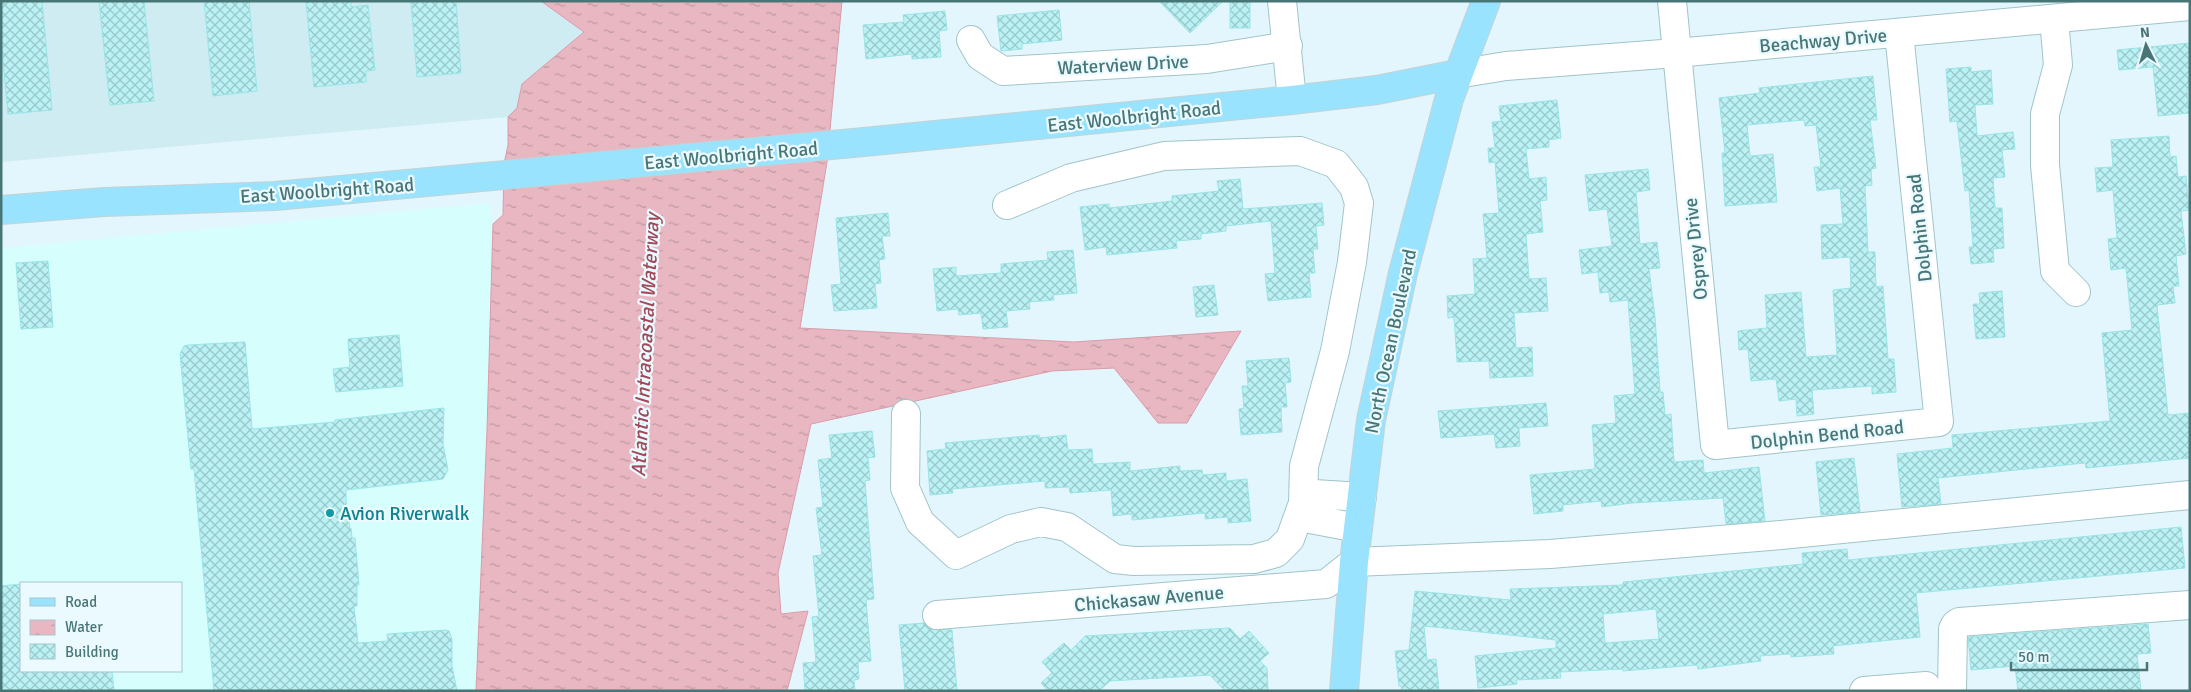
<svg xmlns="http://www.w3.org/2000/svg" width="2191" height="692" font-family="Signika,sans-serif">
<defs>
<pattern id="water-ripples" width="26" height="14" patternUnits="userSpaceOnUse" patternTransform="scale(1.25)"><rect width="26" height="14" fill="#e8b7c1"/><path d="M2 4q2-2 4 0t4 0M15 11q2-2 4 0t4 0" fill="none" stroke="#be99a2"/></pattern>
<pattern id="building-cross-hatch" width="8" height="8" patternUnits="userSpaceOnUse" patternTransform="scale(1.25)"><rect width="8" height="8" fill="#baf1f4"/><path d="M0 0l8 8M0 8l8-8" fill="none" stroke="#99c8ca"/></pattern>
</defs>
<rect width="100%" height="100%" fill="#e3f6fd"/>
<path fill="#ceecf2" d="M1,1h540l43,31 -62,52 -5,24 -9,9 -507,45z"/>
<path fill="#d6fefc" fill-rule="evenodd" d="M489,203l4,21 1,23 -18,444h-475v-443zM21,583h160v88h-160z"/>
<path fill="url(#water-ripples)" stroke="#da9ca9" d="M541,1h301l-15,161 -27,166 274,14 167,-11 -54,92h-29l-44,-55 -62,3 -241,53 -33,149 3,41 27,-3 -21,80h-311l11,-261 6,-206 10,-9 1,-51 4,-19v-28l9,-9 5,-24 62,-52z"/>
<g fill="url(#building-cross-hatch)" stroke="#99e5e7" fill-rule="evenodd">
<path d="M1,1h41l10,109 -44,4 -7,-72z"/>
<path d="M99,1h45l10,100 -44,4z"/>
<path d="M204,1h45l8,90 -44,5z"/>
<path d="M306,1h45v6l17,-2 7,65 -9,1v11l-52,5z"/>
<path d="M411,1h45l5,72 -44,4z"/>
<path d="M1159,1h64l-33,32z"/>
<rect x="1230" y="1" width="20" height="27"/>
<path d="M1059,10l3,30 -40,4v5l-21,2 -4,-35z"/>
<path d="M945,11l2,19 -8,1 2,26 -29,2v-5l-46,5 -3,-34 41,-3 -1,-7z"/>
<path d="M2190,43v46h-3l2,24 -31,3 -5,-49 -34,3 -2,-20z"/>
<path d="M1971,67v5l20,-2 2,34 -18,1 2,31 36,-4 2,17 -13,1 3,27 -12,1 2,30h7l2,40 -11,1 1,13 -23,2 -2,-17h4l-4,-57 -4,1 -8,-70 -7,1 -4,-53z"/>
<path d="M1873,76l4,44h-7l6,48 -5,1 1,16 -7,1 3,66h7l1,35 7,-1 5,73h6l2,33 -24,2v-8l-60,4 2,24 -17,2 -1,-17 -17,2 -3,-22 -25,2 -3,-32 -9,1 -1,-19 29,-3 -2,-33 36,-3 5,65 31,-2 -4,-65 18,-2 -1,-31 -28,2 -1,-34 22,-1 -3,-36 -23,3 -3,-24h7l-5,-42 -11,1 -1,-6 -57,5 3,31 23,-2 4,48 -52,4 -3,-53h3l-6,-55 41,-5 -1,-5z"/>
<path d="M1557,100l4,38 -12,2v7l-23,2 3,30 17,-2 1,23 -7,1 3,31 -17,2 3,45 17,-1 2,33 -34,2 2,35 16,-1 1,29 -43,2 -1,-17 -32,1 -3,-45 -6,1 -1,-22 28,-2 -2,-35 14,-1 -4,-44 16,-1 -4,-51 -6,1 -1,-15h7l-3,-26 9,-1 -2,-15z"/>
<path d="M2169,136l1,21 6,-1 2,21 8,-1 3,34 -8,1 5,43 -10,2 3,30h-6l2,17 -18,2 11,110 22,-2v45l-104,10 -1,-5 -147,15 3,26 -39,3 -5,-53 56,-6 -1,-13 158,-14 -8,-88 30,-3 -6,-62 -15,2 -3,-31 9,-1 -4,-48 -16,2 -2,-24 18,-1 -2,-27z"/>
<path d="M1648,169l2,21 -14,2 4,52 17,-2 3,26 -11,1 6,48 5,75h3l2,23 6,-1 3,48 29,-2 1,13 55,-6 6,54 -39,3 -3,-26 -91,5 -30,4 -1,-6 -38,4v6l-29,3 -4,-39 65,-6 -3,-44 24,-2 -2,-27 21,-2 -7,-94 -18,2 -1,-10 -9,1 -2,-21 -16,2 -3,-24 33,-4 -5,-37 -18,2 -4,-36z"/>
<path d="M1240,179l3,30 79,-6 2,22 -8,1 2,23h-5l2,24h-6l2,24 -43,4 -3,-27 10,-1 -4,-52 -45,5v5l-25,3v5l-25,2 1,7 -70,7 -1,-8 -21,3 -5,-43 29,-3v4l63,-7v-5l47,-5 -2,-10z"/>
<path d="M888,213l2,23h-8l3,23 -6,1 2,23 -6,1 2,24 -43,3 -3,-26 10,-1 -5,-66z"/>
<path d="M1073,250l4,43 -24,2 1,5 -25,2 1,7 -24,2 2,16 -25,2 -2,-16 -22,2 -1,-6 -21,2 -4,-42 23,-2v9l45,-3v-9l47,-4 -1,-8z"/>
<path d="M48,261l5,66 -32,2 -5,-66z"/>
<path d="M1214,285l4,30 -22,2 -3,-30z"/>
<path d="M2002,291l3,46 -29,2 -3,-35h7l-1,-11z"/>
<path d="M399,335l4,51 -67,6 -3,-23 17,-2 -2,-28z"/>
<path d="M245,342l7,87 83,-7v-2l109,-12 -1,36 5,26 -5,9 -97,11v9l4,30 1,-1 1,10h3l4,47h-2v21h-3l4,37 30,-2 -1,-7 59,-4 3,1 3,8v27l5,25h-243l-20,-222h-3l-11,-115 4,-8 4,-1z"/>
<path d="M1289,358l2,24 -6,1 2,24h-6l1,25 -41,3 -2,-26 5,-1 -2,-22h6l-2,-25z"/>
<path d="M1546,403l2,23 -29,2 1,18 -24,2 -2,-14 -53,4 -3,-27z"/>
<path d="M872,431l3,26 -7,1 2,22 -5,1 9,118 -8,1 5,61 -13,1 1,17 -5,1 1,11h-50l-2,-28 13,-1 -4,-45 7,-1 -6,-60 9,-1 -6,-47 7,-1 -5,-47 14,-2 -3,-23z"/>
<path d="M1039,435l1,3 26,-3 2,15 24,-1 1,15 37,-2v9l50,-5v5l22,-1 1,5 23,-2v8l21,-2 4,42 -23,2v-6l-23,2v-6l-73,7v-6l-19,2 -2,-26 -41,3 -1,-6 -24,1v-7l-93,8 1,4 -23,2 -3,-44 19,-2 -1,-6z"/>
<path d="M1854,458l6,54 -39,3 -5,-53z"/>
<path d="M2181,527l4,41 -269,25 4,44 -87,9 1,8 -43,3v-3l-31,2 1,5 -63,8 -1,-4 -74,6v-2l-63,3 1,6 -45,2 1,4 -39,4 -3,-32 81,-8v-8l-132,-14 3,34 9,-1 3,32h-37l-1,-5h-2l-4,-35 14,-1 6,-59 96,9 -1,-11 113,-4v-3l180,-18 -1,-11 45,-4 1,11zM1656,609l3,30 -54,4 -2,-29z"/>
<path d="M21,584v87h91l2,20h-113v-105z"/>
<path d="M924,623l7,6 21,1 5,61h-52l-6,-66z"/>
<path d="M2148,624l3,29 -14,1 4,37h-123l-3,-25 -44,4 -3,-33z"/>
<path d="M1230,628l10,11 9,-8 20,22 -9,8 7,7 1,23h-43l-15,-16 -100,6 -11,10h-51l-7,-8 11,-10 -10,-11 22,-19 7,7 14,-14z"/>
</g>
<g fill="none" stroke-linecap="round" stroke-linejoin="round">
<defs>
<g id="minor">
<path d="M1282,1l10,99"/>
<path d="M1672,1l43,444 224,-23 -40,-389"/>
<path d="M2054,19l4,46 -13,49v51l10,106 21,21"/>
<path d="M971,40l9,16 23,15 204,-12 81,-13"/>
<path d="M1457,74l49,-8 170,-13 514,-47"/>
<path d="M906,414l-1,74 15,34 36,33 55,-26 30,-7 26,5 48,32 19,2 120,-2 22,-6 14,-14 13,-36 1,-37 31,-115 17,-89 7,-59 -5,-16 -18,-23 -36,-13 -136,5 -93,22 -64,27"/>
<path d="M1358,528l-48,-9 -7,-16 11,-9 48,3"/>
<path d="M937,615l389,-31 28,-22 196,-8 231,-19 409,-40"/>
<path d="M1864,691l62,-5"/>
<path d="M1952,691l1,-62 2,-4 4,-3 231,-17"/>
</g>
<g id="major">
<path d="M1,210l103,-8 171,-6 589,-54 428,-42 85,-10 80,-16"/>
<path d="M1344,691l10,-129 17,-142 32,-147 46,-174 37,-98"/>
</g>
</defs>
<use href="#minor" stroke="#a1c4c8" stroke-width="30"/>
<use href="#major" stroke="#c4d3d3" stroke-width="30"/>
<use href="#minor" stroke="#fff" stroke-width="28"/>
<use href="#major" stroke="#99e3ff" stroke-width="28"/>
</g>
<circle fill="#0f9aa8" stroke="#eafaff" stroke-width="2" cx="330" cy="513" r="5"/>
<g text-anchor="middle" stroke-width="4.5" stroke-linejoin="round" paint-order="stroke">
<g font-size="19" fill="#487677" stroke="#eafaff">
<text transform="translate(1823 40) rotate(-5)" y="7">Beachway Drive</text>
<text transform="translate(1123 64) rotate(-3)" y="7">Waterview Drive</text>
<text transform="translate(1134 116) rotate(-6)" y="7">East Woolbright Road</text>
<text transform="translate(731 155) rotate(-5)" y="7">East Woolbright Road</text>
<text transform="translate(327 190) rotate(-4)" y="7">East Woolbright Road</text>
<text transform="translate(1919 228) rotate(-96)" y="7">Dolphin Road</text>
<text transform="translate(1695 249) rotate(-96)" y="7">Osprey Drive</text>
<text transform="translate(1390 341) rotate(-78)" y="7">North Ocean Boulevard</text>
<text transform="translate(1827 434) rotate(-6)" y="7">Dolphin Bend Road</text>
<text transform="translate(1149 598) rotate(-5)" y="7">Chickasaw Avenue</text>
</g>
<g font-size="19" fill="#0d838f" stroke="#eafaff" text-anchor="start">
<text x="340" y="520">Avion Riverwalk</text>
</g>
<g font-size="20" font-style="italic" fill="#a14959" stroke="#eafaff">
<text transform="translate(645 345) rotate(-87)" y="7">Atlantic Intracoastal Waterway</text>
</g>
</g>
<rect width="2191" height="692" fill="none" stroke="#487677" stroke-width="5"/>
<rect x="20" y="582" width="162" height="90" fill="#eafaff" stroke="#a9c5c9"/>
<rect x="30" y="598" width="25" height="8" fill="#99e3ff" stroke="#a9c5c9"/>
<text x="65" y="607" font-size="15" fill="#487677">Road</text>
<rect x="30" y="620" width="25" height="15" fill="url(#water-ripples)" stroke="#a9c5c9"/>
<text x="65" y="632" font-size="15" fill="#487677">Water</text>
<rect x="30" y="644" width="25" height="15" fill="url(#building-cross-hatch)" stroke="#a9c5c9"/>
<text x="65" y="657" font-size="15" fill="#487677">Building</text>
<g transform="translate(2146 45) rotate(355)" stroke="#eafaff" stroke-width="4" paint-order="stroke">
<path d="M0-4L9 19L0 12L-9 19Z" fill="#487677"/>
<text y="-8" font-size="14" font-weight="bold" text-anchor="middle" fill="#487677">N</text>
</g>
<path d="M2011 662v8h136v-8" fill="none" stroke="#487677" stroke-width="2.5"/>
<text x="2018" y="662" font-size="15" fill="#487677" stroke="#eafaff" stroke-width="4" paint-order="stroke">50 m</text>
</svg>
